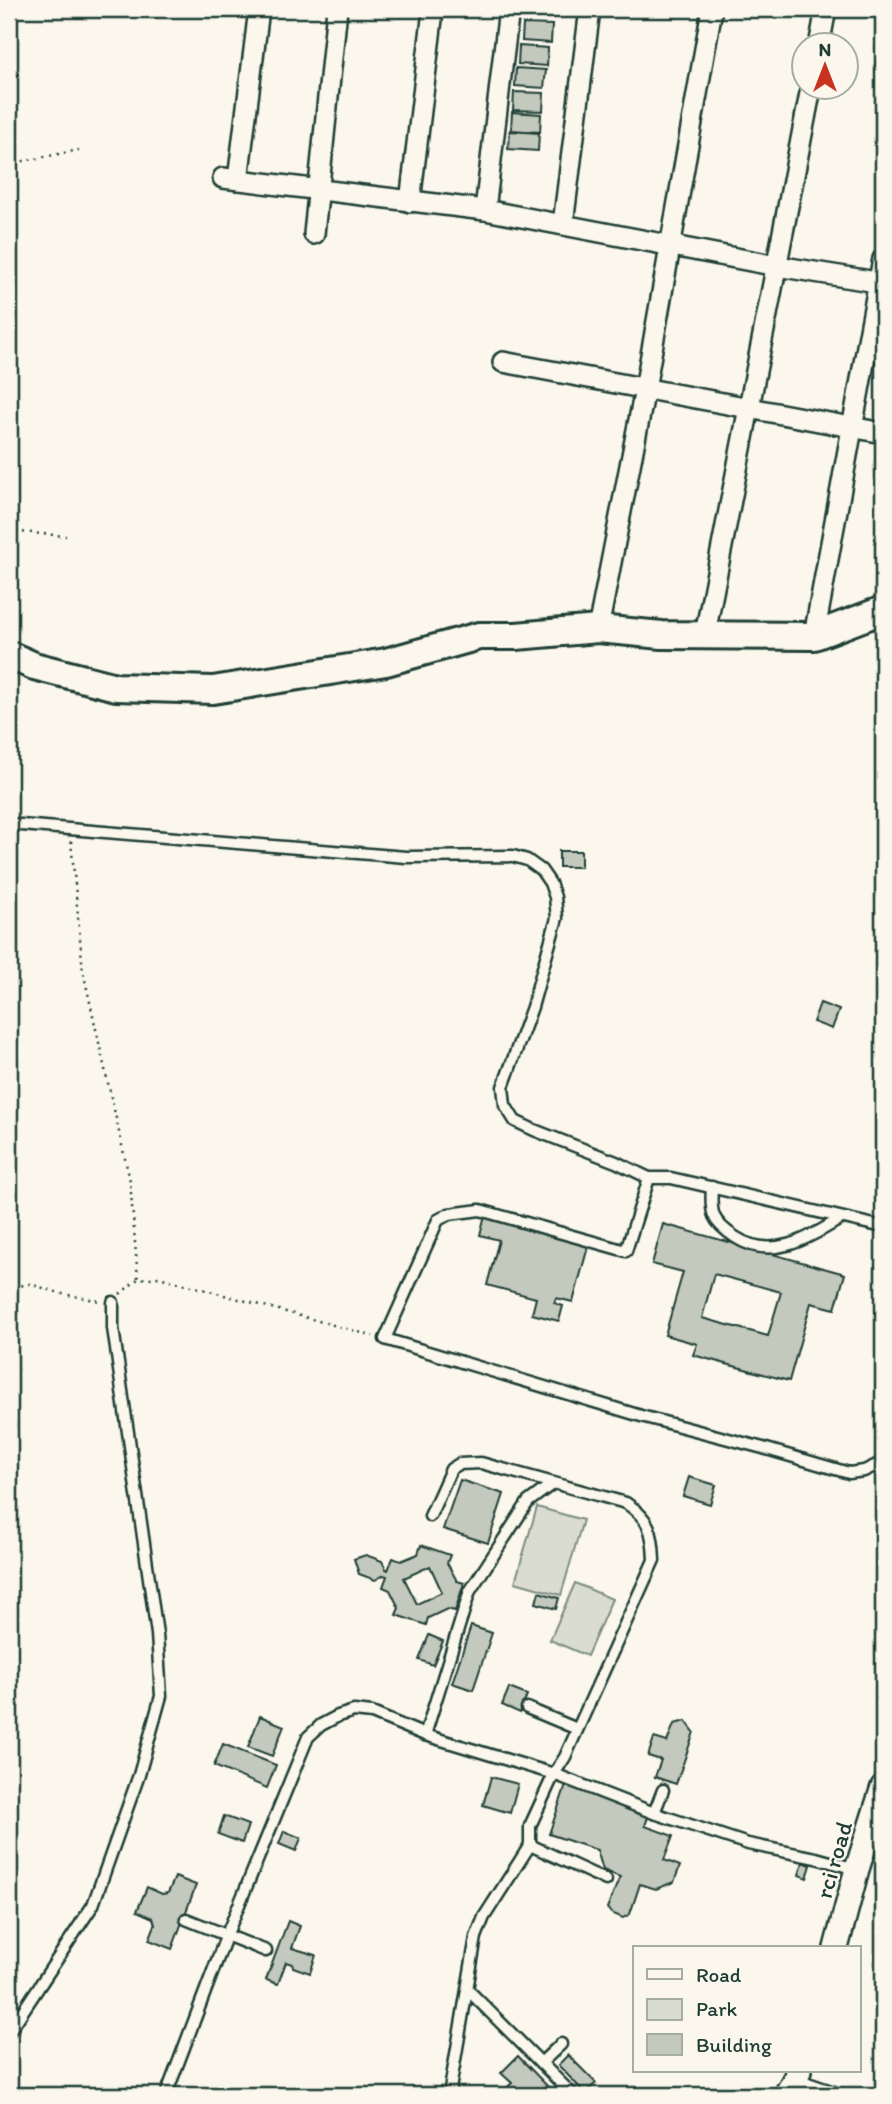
<svg xmlns="http://www.w3.org/2000/svg" width="892" height="2104" font-family="Itim,sans-serif">
<rect width="100%" height="100%" fill="#fbf7ec"/>
<filter id="ink" filterUnits="userSpaceOnUse"><feTurbulence type="fractalNoise" baseFrequency=".0143" numOctaves="2"/><feDisplacementMap in="SourceGraphic" scale="14" xChannelSelector="R" yChannelSelector="G"/><feConvolveMatrix kernelMatrix="1 2 1 2 8 2 1 2 1" color-interpolation-filters="sRGB"/></filter>
<g filter="url(#ink)">
<g fill="#dbdcd1" stroke="#7d8c82" stroke-width="2">
<path d="M537,1507l46,13 -22,75 -46,-13z"/>
<path d="M575,1583l37,16 -25,57 -37,-16z"/>
</g>
<g fill="#c4c9be" stroke="#1f3d34" stroke-width="2" fill-rule="evenodd">
<path d="M523,24l29,1 -1,18 -29,-2z"/>
<path d="M519,46l29,2 -1,18 -29,-2z"/>
<path d="M516,68l30,2 -2,18 -29,-2z"/>
<path d="M514,92l30,1 -1,18 -30,-1z"/>
<path d="M512,112l29,2 -1,18 -29,-2z"/>
<path d="M510,131l29,2 -1,18 -30,-2z"/>
<rect x="559" y="851" width="22" height="16"/>
<path d="M820,1003l19,7 -7,19 -19,-7z"/>
<path d="M485,1215l104,28 -16,59 -17,-4 -2,5 9,3 -4,15 -27,-7 4,-16 -49,-13 12,-45 -19,-5z"/>
<path d="M663,1224l182,50 -10,35 -24,-6 -22,78 -96,-26 4,-11 -32,-9 18,-63 -31,-8zM714,1274l67,18 -13,44 -66,-18z"/>
<path d="M689,1477l27,8 -6,19 -27,-8z"/>
<path d="M460,1480l44,14 -16,49 -45,-14z"/>
<path d="M421,1545l29,10 -3,8 10,18 7,2 -9,28 -8,-2 -19,9 -2,7 -30,-10 3,-7 -9,-18 -7,-3 4,-11 -3,-1 -9,5 -16,-6 -5,-15 12,-4 16,6 4,8 2,1 5,-12 8,3 17,-7zM430,1566l12,26 -25,12 -13,-26z"/>
<path d="M539,1592l20,6 -3,11 -20,-6z"/>
<path d="M471,1626l21,7 -19,57 -21,-7z"/>
<path d="M429,1635l14,6 -10,24 -14,-5z"/>
<path d="M509,1688l18,7 -7,18 -18,-8z"/>
<path d="M260,1716l24,10 -12,30 -24,-9z"/>
<path d="M686,1721l8,11 -18,52 -21,-7 6,-17 -13,-4 6,-18 13,4 7,-18z"/>
<path d="M223,1744l53,21 -9,23 -53,-22z"/>
<path d="M491,1777l27,7 -8,29 -27,-8z"/>
<path d="M566,1785l83,29 -4,12 28,10 -9,24 16,6 -6,16 -18,7 -16,-5 -10,30 -7,4 -12,-5 -4,-5 13,-31 -17,-7 -6,-20 -48,-16z"/>
<path d="M224,1816l24,9 -6,18 -24,-9z"/>
<path d="M284,1831l17,7 -5,13 -17,-7z"/>
<path d="M803,1862l8,3 -4,13 -8,-3z"/>
<path d="M175,1877l21,8 -24,64 -23,-9 6,-15 -2,-7 -16,-7 10,-24 15,7 6,-1z"/>
<path d="M288,1921l12,5 -8,22 24,7 -6,18 -17,-6 -1,-3 -6,-2 -8,22 -12,-4z"/>
<path d="M568,2055l28,28 -11,10 -27,-28z"/>
<path d="M518,2056l38,39h-57l13,-12 -11,-10z"/>
</g>
<g fill="none" stroke-linecap="round" stroke-linejoin="round">
<defs>
<g id="service">
<path d="M9,824l397,33 107,-1 14,4 14,10 9,13 5,14 2,21 -25,89 -29,80 2,18 10,16 19,9 82,32 33,16h22l212,49"/>
<path d="M649,1178l-23,73 -146,-41 -31,4 -11,6 -53,119 256,77 122,32 86,25 15,-2 19,-9"/>
<path d="M712,1187c-2,26 0,35 23,50 36,24 73,2 105,-18"/>
<path d="M430,1516l21,-47 8,-5 22,-1 145,40c24,16 27,29 28,57l-89,197 -11,17 -24,52v19l-46,72 -8,20 -27,158"/>
<path d="M527,1708l50,21"/>
<path d="M425,1735l45,-144 58,-89 24,-18"/>
<path d="M654,1813l9,-23"/>
<path d="M530,1845l76,35"/>
<path d="M186,1919l80,32"/>
<path d="M468,1990l105,105"/>
<path d="M9,2032l84,-127 46,-130 22,-79 -4,-62 -44,-306v-26"/>
<path d="M541,2063l20,-19"/>
<path d="M796,2079l47,16"/>
<path d="M166,2095l61,-161 81,-197 13,-12 17,-9 16,-5 18,2 53,22 129,39 100,39 94,31 68,14 40,11"/>
</g>
<g id="minor">
<path d="M819,46l7,-37"/>
<path d="M223,178l262,32 292,56 106,17"/>
<path d="M238,180l21,-171"/>
<path d="M410,202l22,-183"/>
<path d="M485,210l24,-201"/>
<path d="M563,224l27,-215"/>
<path d="M314,234l23,-225"/>
<path d="M503,362l380,71"/>
<path d="M598,629l47,-240 67,-380"/>
<path d="M705,634l106,-546"/>
<path d="M814,636l69,-377"/>
</g>
<g id="tertiary">
<path d="M836,1948l21,-79 26,-82"/>
<path d="M786,2095l13,-24"/>
</g>
<path id="secondary" d="M9,655l25,11 82,21 97,3 173,-28 93,-26h37l82,-7 64,6 152,1 69,-26"/>
</defs>
<use href="#service" stroke="#1f3d34" stroke-width="15"/>
<use href="#minor" stroke="#1f3d34" stroke-width="24"/>
<use href="#tertiary" stroke="#1f3d34" stroke-width="28"/>
<use href="#secondary" stroke="#1f3d34" stroke-width="32"/>
<g stroke="#1f3d34" stroke-width="2.5" stroke-dasharray="2 5" stroke-linecap="butt">
<path d="M9,164l70,-14"/>
<path d="M9,531l57,5"/>
<path d="M71,841l12,130 47,210 8,98"/>
<path d="M9,1292l10,-6 11,-2 33,10 37,7"/>
<path d="M120,1294l18,-15 21,-2 214,59"/>
</g>
<use href="#service" stroke="#fbf7ec" stroke-width="10"/>
<use href="#minor" stroke="#fbf7ec" stroke-width="19"/>
<use href="#tertiary" stroke="#fbf7ec" stroke-width="23"/>
<use href="#secondary" stroke="#fbf7ec" stroke-width="26"/>
</g>
</g>
<g text-anchor="middle" stroke-width="5" stroke-linejoin="round" paint-order="stroke">
<g font-size="24" fill="#1f3d34" stroke="#fbf7ec">
<text transform="translate(834 1860) rotate(-74)" y="8">rci road</text>
</g>
</g>
<rect width="892" height="2104" fill="none" stroke="#fbf7ec" stroke-width="35"/>
<rect x="18" y="18" width="857" height="2069" fill="none" stroke="#1f3d34" stroke-width="2.5" filter="url(#ink)"/>
<rect x="633" y="1946" width="228" height="126" fill="#fbf7ec" stroke="#a3ada2" stroke-width="2"/>
<rect x="647" y="1969" width="35" height="10" fill="#fbf7ec" stroke="#a3ada2" stroke-width="2"/>
<text x="696" y="1982" font-size="21" fill="#1f3d34">Road</text>
<rect x="647" y="1999" width="35" height="21" fill="#dbdcd1" stroke="#a3ada2" stroke-width="2"/>
<text x="696" y="2016" font-size="21" fill="#1f3d34">Park</text>
<rect x="647" y="2034" width="35" height="21" fill="#c4c9be" stroke="#a3ada2" stroke-width="2"/>
<text x="696" y="2052" font-size="21" fill="#1f3d34">Building</text>
<g transform="translate(825 66)"><circle r="33" fill="#fbf7ec" stroke="#a3ada2" stroke-width="2"/>
<path d="M0-5L12 26L0 18L-12 26Z" fill="#c8321e"/>
<text y="-10" font-size="19" font-weight="bold" text-anchor="middle" fill="#1f3d34">N</text>
</g>
</svg>
